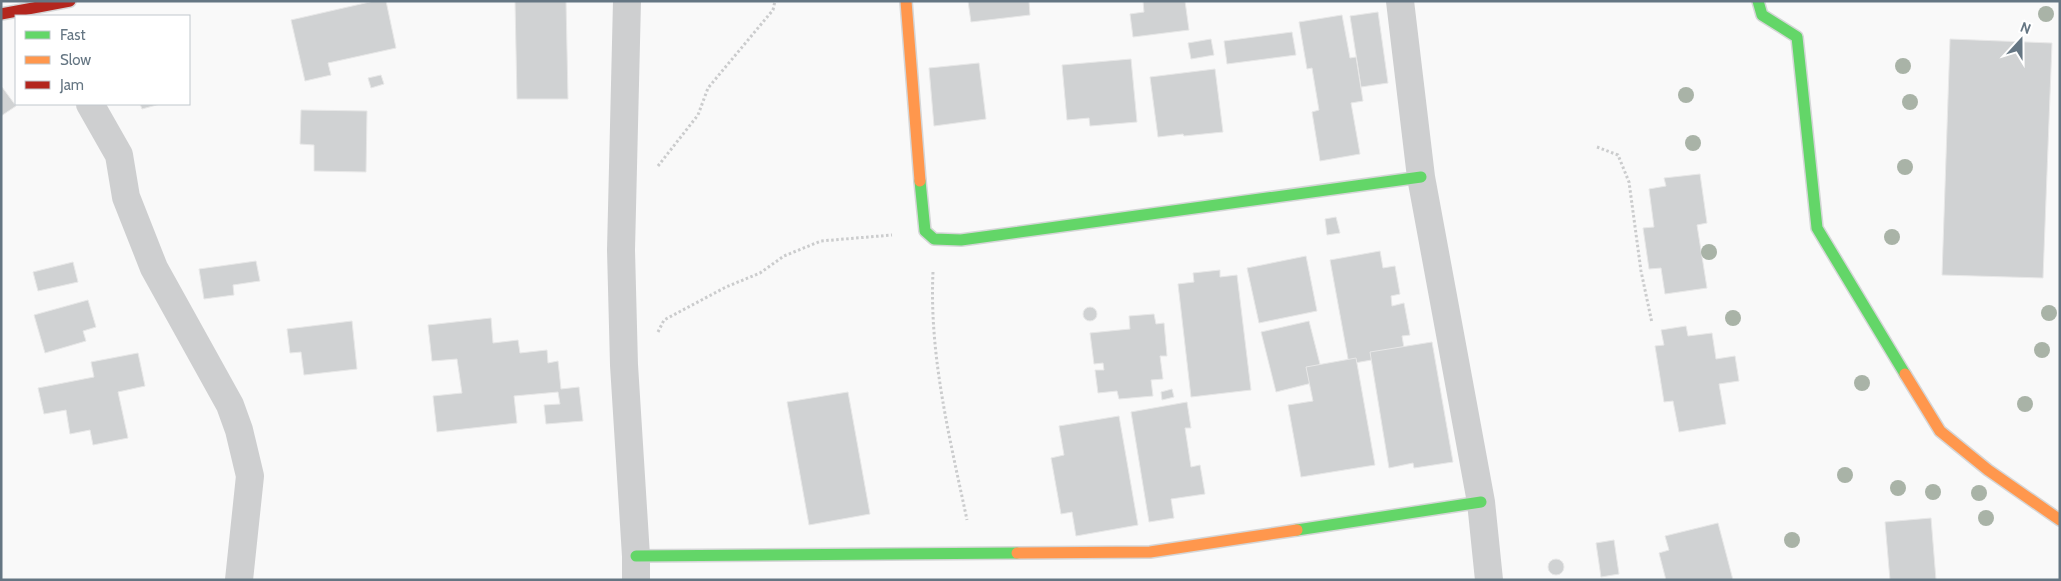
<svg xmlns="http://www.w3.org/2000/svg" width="2061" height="581" font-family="Cabin,sans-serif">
<rect width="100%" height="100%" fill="#f9f9f9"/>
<g fill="#d0d2d3" stroke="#e8e8e8">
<path d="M374,1h12l10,47 -68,15 3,12 -26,6 -14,-61z"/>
<path d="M515,1h51l2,98h-51z"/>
<path d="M968,1h61l1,14 -59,7z"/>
<path d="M1143,1h42l4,29 -56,7 -3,-23 14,-2z"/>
<path d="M1378,12l10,71 -27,4 -11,-71z"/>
<path d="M1342,15l8,43 6,-1 7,44 -12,2 9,51 -40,7 -8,-49 7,-2 -7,-42 -5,1 -8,-47z"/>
<path d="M1292,32l4,23 -69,9 -3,-23z"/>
<path d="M1211,39l3,16 -23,4 -3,-16z"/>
<path d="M1950,39l102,4 -9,235 -101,-3z"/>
<path d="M1131,59l6,63 -47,4 -1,-8 -22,2 -5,-55z"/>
<path d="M979,63l7,56 -52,7 -5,-58z"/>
<path d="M1215,69l8,63 -39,4 -1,-2 -25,3 -8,-60z"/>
<path d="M381,75l3,9 -13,4 -3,-10z"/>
<path d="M2,87l14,19 -15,10v-28z"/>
<path d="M140,104h20l-18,5z"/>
<path d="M301,110l66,1 -1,61 -52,-1v-26l-14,-1z"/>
<path d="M1700,174l7,49 -10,2 10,63 -42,6 -4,-26 -12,1 -6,-41 11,-1 -5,-38 17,-3 -2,-8z"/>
<path d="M1336,217l4,16 -13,2 -2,-16z"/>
<path d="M1380,251l3,17 12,-2 5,28 -9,2 1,10 12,-3 6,32 -8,1 3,18 -56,10 -19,-104z"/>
<path d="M1306,256l11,55 -58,12 -12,-55z"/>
<path d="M256,261l4,20 -27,4 1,10 -30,4 -5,-30z"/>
<path d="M73,262l5,20 -40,9 -5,-19z"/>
<path d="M1220,270v7l17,-2 14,115 -60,7 -13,-113 16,-2 -1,-9z"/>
<path d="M88,300l8,27 -13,4 3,10 -41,12 -11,-38z"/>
<circle cx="1090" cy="314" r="7"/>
<path d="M1154,314l2,10 8,-1 3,33h-7l3,23 -12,1 2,16 -34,3 -2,-8 -19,2 -3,-23h9l-1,-7 -9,1 -4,-31 40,-4 -1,-13z"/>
<path d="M491,318l2,25 25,-3 2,13 27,-3 1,13 10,-2 3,28 18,-2 4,34 -37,3 -2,-19 16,-1 -2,-12 -44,4 3,27 -80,9 -4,-36 29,-3 -5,-34 -25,2 -4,-36z"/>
<path d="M352,321l5,48 -53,6 -3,-23 -11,1 -3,-24z"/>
<path d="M1309,321l15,59 -48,12 -15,-60z"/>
<path d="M1686,326l2,10 24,-3 4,26 19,-3 4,25 -20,3 7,40 -47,8 -6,-31 -9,1 -9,-56 9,-1 -3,-15z"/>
<path d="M1432,342l21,120 -39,6 -1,-5 -24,5 -19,-116z"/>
<path d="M138,353l7,33 -27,6 10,46 -35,7 -3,-15 -20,4 -4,-24 -22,4 -6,-26 56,-11 -3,-15z"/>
<path d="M1356,358l19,107 -74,12 -13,-72 25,-4 -7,-34z"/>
<path d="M1172,389l2,8 -12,3 -1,-8z"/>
<path d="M848,392l22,122 -61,11 -22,-123z"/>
<path d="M1187,402l4,26h-6l6,39 9,-2 5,29 -34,5 3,19 -25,4 -18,-110z"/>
<path d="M1119,416l19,109 -62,11 -4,-24 -11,2 -10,-56 13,-3 -5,-29z"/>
<path d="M1931,518l5,62h-46l-5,-58z"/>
<path d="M1718,523l15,57h-67l-7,-27 10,-3 -4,-14z"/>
<path d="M1614,540l5,34 -18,3 -5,-34z"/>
<circle cx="1556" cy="567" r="8"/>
</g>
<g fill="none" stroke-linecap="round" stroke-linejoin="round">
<defs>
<g id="fast">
<path d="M1758,1l4,14 35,22 20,191 88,146"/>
<path d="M920,181l5,50 9,8 27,1 460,-63"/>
<path d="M1297,530l184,-28"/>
<path d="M636,556l381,-3"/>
</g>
<g id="slow">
<path d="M906,1l14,180"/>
<path d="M1905,374l35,57 48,39 72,50"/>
<path d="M1017,553l133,-1 147,-22"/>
</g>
<path id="jam" d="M1,14l69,-13"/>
</defs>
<use href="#fast" stroke="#d5d6d7" stroke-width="14"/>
<use href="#slow" stroke="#d5d6d7" stroke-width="14"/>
<use href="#jam" stroke="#d5d6d7" stroke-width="14"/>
<g stroke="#cbcccd" stroke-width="3" stroke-dasharray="2.5 2.5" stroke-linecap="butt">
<path d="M1597,147l21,8 11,27 12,89 11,52"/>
<path d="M658,166l40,-51 10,-27 65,-78 2,-9"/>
<path d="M933,272c-4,84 17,167 34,248"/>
<path d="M658,332l6,-12 62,-33 34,-14 24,-17 37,-15 71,-6"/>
</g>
<g stroke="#cecfd0" stroke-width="28">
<path d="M627,1l-6,249 3,115 12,191v24"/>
<path d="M1400,1l21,176 60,325 8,78"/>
<path d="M90,104l29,51 7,42 28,71 76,137 9,25 11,46 -11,104"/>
</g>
<use href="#fast" stroke="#63d668" stroke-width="11"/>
<use href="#slow" stroke="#ff974d" stroke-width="11"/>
<use href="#jam" stroke="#b3261e" stroke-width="11"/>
</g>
<g fill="#a9b3a7">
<circle cx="2046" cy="14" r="8"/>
<circle cx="1903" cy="66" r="8"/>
<circle cx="1686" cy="95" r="8"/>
<circle cx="1910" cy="102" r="8"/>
<circle cx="1693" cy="143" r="8"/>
<circle cx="1905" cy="167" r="8"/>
<circle cx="1892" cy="237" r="8"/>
<circle cx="1709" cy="252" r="8"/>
<circle cx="2049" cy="313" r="8"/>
<circle cx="1733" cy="318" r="8"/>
<circle cx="2042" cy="350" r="8"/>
<circle cx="1862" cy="383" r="8"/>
<circle cx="2025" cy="404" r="8"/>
<circle cx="1845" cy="475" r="8"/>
<circle cx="1898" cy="488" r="8"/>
<circle cx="1933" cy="492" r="8"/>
<circle cx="1979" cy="493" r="8"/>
<circle cx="1986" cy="518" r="8"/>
<circle cx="1792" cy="540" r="8"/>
</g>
<rect width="2061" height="581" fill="none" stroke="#657683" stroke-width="5"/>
<rect x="15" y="15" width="175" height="90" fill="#ffffff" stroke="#c1c8cd"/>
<rect x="25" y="31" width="25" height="8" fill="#63d668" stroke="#c1c8cd"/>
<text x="60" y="40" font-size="15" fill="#657683">Fast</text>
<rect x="25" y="56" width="25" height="8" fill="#ff974d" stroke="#c1c8cd"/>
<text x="60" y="65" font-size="15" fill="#657683">Slow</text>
<rect x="25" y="81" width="25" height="8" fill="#b3261e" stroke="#c1c8cd"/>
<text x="60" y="90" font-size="15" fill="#657683">Jam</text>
<g transform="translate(2021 40) rotate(21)" stroke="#ffffff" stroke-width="4" paint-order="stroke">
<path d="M0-4L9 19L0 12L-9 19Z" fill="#657683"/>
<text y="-8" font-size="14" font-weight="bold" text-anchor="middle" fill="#657683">N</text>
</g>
</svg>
